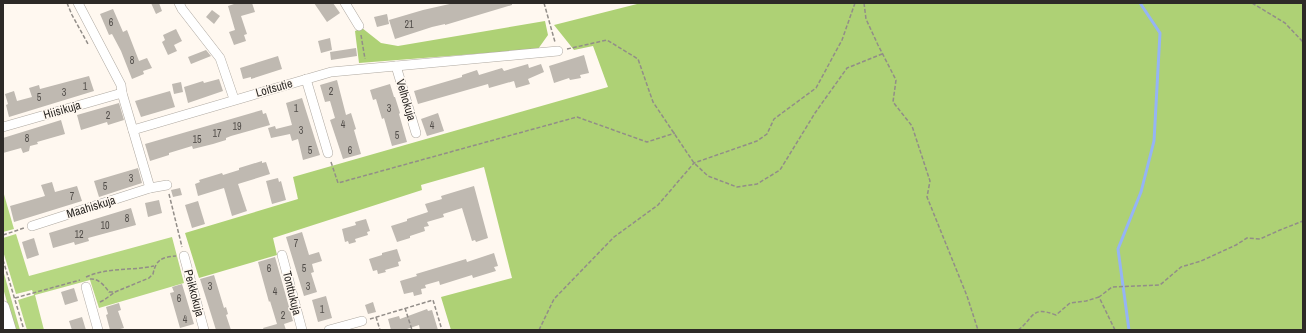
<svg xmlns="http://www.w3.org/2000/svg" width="1306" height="333" font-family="'Archivo Narrow',sans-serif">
<rect width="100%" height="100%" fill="#fff8f0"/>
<g fill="#b6d781">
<path d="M3,191l11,38 -11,3z"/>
<path d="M16,234l13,42 143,-39 12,46 -85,25 -9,-28 -55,15 9,35h-17l-9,-30 16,-5 -2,-5 -16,4 -13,-43v-13z"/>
<path d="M3,270l17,60h-5l-12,-42z"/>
</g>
<g fill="#aed175">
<path d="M641,3h662v327h-852l-10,-33 71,-19 -28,-111 -63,18 1,5 -149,48 4,17 -78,23 -14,-45 113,-34 -5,-22 315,-90 -15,-41 -19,4 -20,-25z"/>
<path d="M545,21l3,14 -10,14 -179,14 -4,-32 7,-3 19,15 17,3z"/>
</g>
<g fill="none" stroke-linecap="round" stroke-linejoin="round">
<path stroke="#95b4f5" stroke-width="3" d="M1129,330l-11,-81 23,-57 13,-51 6,-108 -20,-30"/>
</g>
<g fill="#bfb9b1">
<path d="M151,3h8l3,8 -6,3z"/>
<path d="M237,3h15l3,9 -14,4 6,18 -3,1 2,6 -12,4 -5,-13 6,-2 -7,-24z"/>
<path d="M314,3h19l7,10 -13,9z"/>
<path d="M454,3h58v2l-67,20v-1l-13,3 -37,12 -6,-19 34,-10z"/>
<path d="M113,9l10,23 4,-2 12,31 8,-3 5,10 -9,3 1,3 -12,5 -11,-28 -9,-17 -3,1 -9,-21z"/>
<path d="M212,10l8,6 -6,8 -8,-7z"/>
<path d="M387,14l2,10 -12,3 -3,-10z"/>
<path d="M176,29l6,12 -8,4 3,6 -9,4 -6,-13 3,-2 -2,-5z"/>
<path d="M330,38l2,12 -11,3 -3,-12z"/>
<path d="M356,48l1,8 -26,4 -1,-8z"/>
<path d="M206,50l5,6 -20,8 -3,-7z"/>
<path d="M584,55l5,18 -9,2 1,3 -11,2 -1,-2 -15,5 -5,-17z"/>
<path d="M278,56l4,13 -31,10v-2l-8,2 -3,-11z"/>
<path d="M528,64l1,4 12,-4 3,8 -16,7 2,5 -14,4 -2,-7 -25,7 -1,-4 -70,20 -4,-13 48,-14v-2l15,-5 2,5 23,-7 2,3z"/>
<path d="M89,76l5,15 -85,26 -3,-12 2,-1 -3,-10 9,-3 3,10 15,-4 -3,-9 10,-3 1,4z"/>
<path d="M219,79l4,12 -35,12 -4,-16 19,-6 1,2z"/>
<path d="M337,80l9,35 5,-2 5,16 -2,1 7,24 -18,5 -13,-39 5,-2 -5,-17 -5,1 -5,-17z"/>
<path d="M181,82l2,10 -9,2 -2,-10z"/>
<path d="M390,84l4,13h1l5,16 -1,1 8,28 -15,4 -8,-28 -2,1 -6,-20 -3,1 -3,-10z"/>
<path d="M170,91l5,16 -34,10 -6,-16z"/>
<path d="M302,98l18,57 -17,5 -5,-21 -6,2 -2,-7 -19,4 -3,-10 7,-2 1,3 16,-4 -6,-22z"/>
<path d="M119,103l5,17 -16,5 -1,-3 -26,8 -4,-15z"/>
<path d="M262,110l1,4 3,-1 4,12 -39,11 -5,2v2l-13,4 -20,5 -1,-3 -23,7v2l-19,6 -5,-17z"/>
<path d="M438,113l6,18 -17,5 -6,-17z"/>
<path d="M61,120l4,14 -28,8 1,2 -8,2 -1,5 -6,2 -2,-5 -18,5v-15z"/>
<path d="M262,161v2l4,-1 4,12 -32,10 9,27 -15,5 -8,-28 -26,8 -3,-12 5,-2 -1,-2 23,-7 1,2 16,-5v-2z"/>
<path d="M138,168l4,15 -43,14 -5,-16z"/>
<path d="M278,178l1,4 2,-1 5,19 -14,4 -6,-23z"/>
<path d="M52,182l3,10 22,-6 5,15 -68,21 -4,-16 35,-10 -4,-11z"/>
<path d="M474,186l14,52 -12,4 -1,-2 -3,1 -10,-33 -19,6 1,3 -17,5 2,4 -5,1 1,4 -15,5v2l-13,4 -6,-16 16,-5v-2l21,-7 -3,-8 17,-5 -1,-3z"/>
<path d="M180,188l2,7 -9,2 -2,-7z"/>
<path d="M159,200l3,13 -14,4 -3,-14z"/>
<path d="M198,201l7,23 -13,4 -7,-23z"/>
<path d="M131,208l5,17 -48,13 1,3 -14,4 -1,-3 -21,6 -4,-15z"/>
<path d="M366,219l4,12 -3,1 1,3 -13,4 1,3 -7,2 -1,-3 -3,1 -3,-13 14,-4 -1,-3z"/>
<path d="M302,232l7,23 10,-3 3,9 -10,3 2,8 -3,1 6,19 -13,4 -18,-59z"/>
<path d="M34,238l5,17 -12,4 -5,-17z"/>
<path d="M397,249l4,12 -3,1 1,4 -14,4 1,2 -8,2 -1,-4 -4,1 -4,-12 13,-4v-2z"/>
<path d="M494,253l4,13 -4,1 2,4 -23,7 -1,-3 -32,10 -1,-4 -14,4 1,3 -5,1 1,5 -8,2 -1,-4 -9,2 -4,-13 17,-5 -1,-2 50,-15 1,3z"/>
<path d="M275,257l18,64 -9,3 2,6h-22l-1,-2 14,-4 -7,-23 -1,1 -11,-40z"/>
<path d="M214,275l10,33 2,-1 2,7 -2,1 5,15h-15l-10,-32 -6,-19z"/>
<path d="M182,284l12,40 -14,4 -10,-35 4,-1 -2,-5z"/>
<path d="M74,288l4,13 -13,4 -4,-13z"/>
<path d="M326,296l6,22 -14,4 -6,-22z"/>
<path d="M373,302l3,10 -8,2 -3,-9z"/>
<path d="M119,303l2,7 -3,1 6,17 -8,2h-6l-4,-15 2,-1 -2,-7z"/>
<path d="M427,309l1,2 4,-1 6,20h-18l-1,-5 -15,5h-13l-3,-11 11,-3 1,3z"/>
<path d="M82,317l4,13h-14l-3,-9z"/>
</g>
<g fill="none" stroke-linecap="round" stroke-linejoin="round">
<defs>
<g id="minor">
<path d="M78,3l43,82 1,8 28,95"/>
<path d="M179,3l3,6 38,49 14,41"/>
<path d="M345,3l14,23"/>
<path d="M396,66l20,67"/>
<path d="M306,79l22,74"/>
<path d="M3,127l119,-34"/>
<path d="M133,130l198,-58 227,-21"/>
<path d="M32,226l118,-38 17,-3"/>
<path d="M282,255l20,75"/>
<path d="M184,256l20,74"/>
<path d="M86,287l12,43"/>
<path d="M329,330l33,-9"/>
</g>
<path id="tertiary" d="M3,307l7,23"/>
</defs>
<use href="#minor" stroke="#afa9a1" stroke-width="10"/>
<use href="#tertiary" stroke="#afa9a1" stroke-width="13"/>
<g stroke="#928d88" stroke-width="1.5" stroke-dasharray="4 2" stroke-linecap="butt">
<path d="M67,3l5,12 16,29"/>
<path d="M544,3l11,39"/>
<path d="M864,3l2,16 12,26 18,35 -3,22 19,24 18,55 -3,16 40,99 11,34"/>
<path d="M1252,3l33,20 18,19"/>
<path d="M361,35l4,24"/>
<path d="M567,49l40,-9 31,19 15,43 41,61 14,13 29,11 20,-3 23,-14 35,-57 32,-45 35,-14"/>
<path d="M331,162l7,21 239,-66 70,25 28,-9"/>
<path d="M169,194l13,53"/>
<path d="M3,235l21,-7"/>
<path d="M3,260l21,70"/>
<path d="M86,277c22,-10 45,-6 68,-11"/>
<path d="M90,279c8,-1 15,7 19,13h6l34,-14 4,-4c3,-14 8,-17 23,-18"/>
<path d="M15,298l65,-18"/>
<path d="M100,302l4,-2 11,-8"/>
<path d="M405,308l7,22"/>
<path d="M376,317l4,13"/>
<path d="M370,319l63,-19 9,30"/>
<path d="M539,330l15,-31 60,-62 44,-32 36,-42 63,-22 10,-7 7,-15 42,-31 26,-48 13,-37"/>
<path d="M1018,330c16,-11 12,-25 38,-15l14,-12 16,-2 13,-4"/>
<path d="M1115,330l-16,-33 13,-10 48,-2 21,-18 20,-6 35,-16 11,-7 13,1 20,-9 23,-9"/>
</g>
<use href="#minor" stroke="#fff" stroke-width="9"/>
<use href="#tertiary" stroke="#fff" stroke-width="12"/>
</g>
<g text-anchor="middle" stroke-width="3" stroke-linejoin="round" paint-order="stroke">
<g font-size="10" fill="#524e4a">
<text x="111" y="26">6</text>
<text x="409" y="28">21</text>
<text x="132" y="64">8</text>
<text x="85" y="90">1</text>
<text x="331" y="95">2</text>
<text x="64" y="96">3</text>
<text x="39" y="101">5</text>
<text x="296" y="112">1</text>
<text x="389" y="112">3</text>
<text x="108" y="119">2</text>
<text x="343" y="128">4</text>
<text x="432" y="129">4</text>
<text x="237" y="130">19</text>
<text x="301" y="134">3</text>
<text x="217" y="137">17</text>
<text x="397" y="139">5</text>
<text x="27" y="142">8</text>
<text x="197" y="143">15</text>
<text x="310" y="154">5</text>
<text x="350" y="154">6</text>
<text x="131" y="182">3</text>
<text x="105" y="190">5</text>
<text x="72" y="200">7</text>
<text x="127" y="222">8</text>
<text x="105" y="229">10</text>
<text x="79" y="238">12</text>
<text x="296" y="247">7</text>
<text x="269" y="272">6</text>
<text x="304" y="272">5</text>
<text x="210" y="290">3</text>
<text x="308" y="290">3</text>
<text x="275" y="295">4</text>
<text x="179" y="302">6</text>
<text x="322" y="313">1</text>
<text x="283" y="319">2</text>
<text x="185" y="323">4</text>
</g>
<g font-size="12" fill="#2d2a27" stroke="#fff8f0">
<text transform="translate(274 88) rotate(-16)" y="4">Loitsutie</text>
<text transform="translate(406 100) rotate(73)" y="4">Velhokuja</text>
<text transform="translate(62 110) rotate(-16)" y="4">Hiisikuja</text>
<text transform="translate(91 207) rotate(-17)" y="4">Maahiskuja</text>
<text transform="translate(194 293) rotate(75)" y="4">Peikkokuja</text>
<text transform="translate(292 293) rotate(76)" y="4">Tonttukuja</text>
</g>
</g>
<rect width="1306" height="333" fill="none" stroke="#2d2a27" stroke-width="8"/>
</svg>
